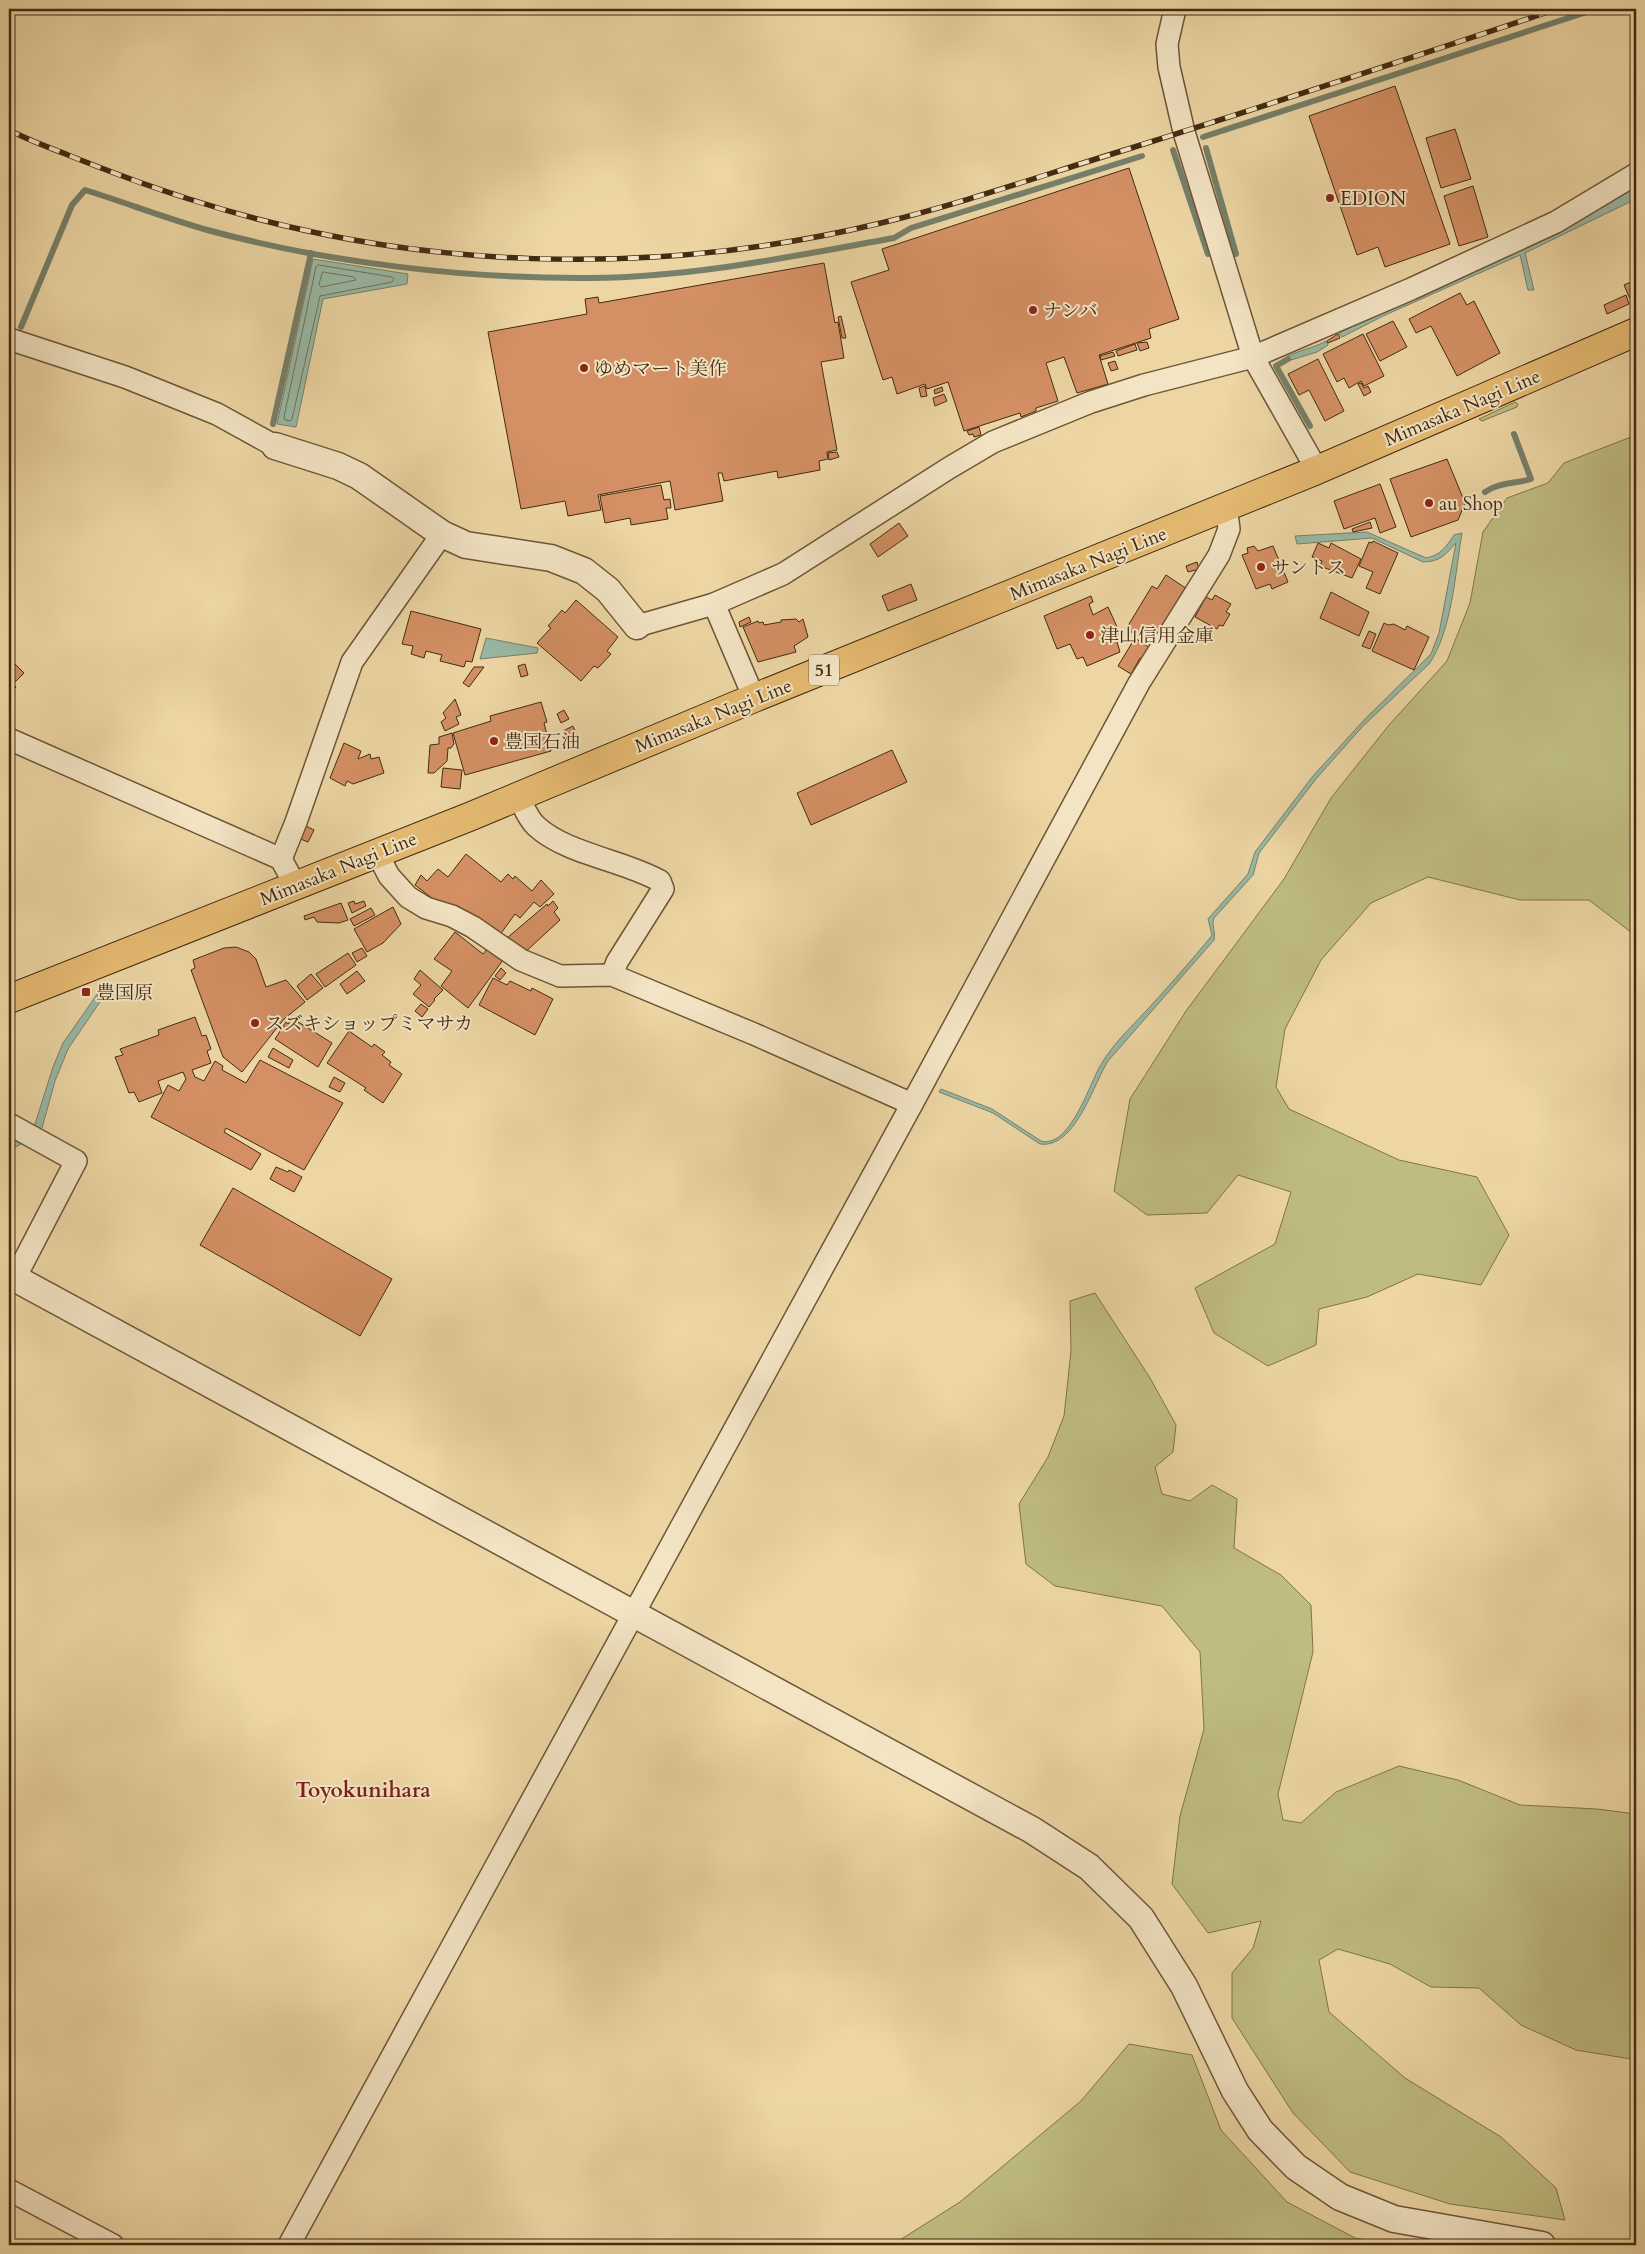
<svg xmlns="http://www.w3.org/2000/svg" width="1645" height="2254" font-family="Cardo,'Noto Serif JP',serif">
<rect width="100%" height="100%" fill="#edd6a4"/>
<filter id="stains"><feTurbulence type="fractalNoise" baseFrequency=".004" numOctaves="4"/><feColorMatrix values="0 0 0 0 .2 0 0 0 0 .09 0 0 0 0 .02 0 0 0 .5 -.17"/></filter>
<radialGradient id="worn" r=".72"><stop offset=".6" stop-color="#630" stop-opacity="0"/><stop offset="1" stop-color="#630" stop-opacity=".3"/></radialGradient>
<g fill="#bfbc81" stroke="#807449">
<path d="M1515,402l3,2 -1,3 -35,14 -3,-2z"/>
<path d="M1636,435v501l-47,-36h-69l-92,-23 -57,26 -50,57 -36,69 -9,58 13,22 110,51 78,17 32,58 -28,50 -63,-11 -51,23 -48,12 -3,36 -48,21 -54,-33 -19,-45 80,-44 16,-52 -53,-17 -31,38 -60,2 -33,-24 16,-92 56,-88 98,-132 47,-81 58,-73 58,-64 23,-58 13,-71 24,-34 41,-15 16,-20z"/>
<path d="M1095,1293l55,85 26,47 -3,27 -18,15 7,27 28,7 22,-16 25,14 -3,49 47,27 30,30 2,47 -35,142 5,26 18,3 35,-31 63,-26 59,14 62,25 77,4 39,5v247l-5,-2 -55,-9 -55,-25 -42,-37 -48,-1 -41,-23 -52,-15 -19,11 10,52 76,66 96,59 55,51 9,32 -115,-16 -100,-32 -57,-59 -61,-95v-45l21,-25 8,-27 -53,12 -36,-49 8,-68 24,-87 -4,-77 -38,-46 -107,-20 -29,-22 -7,-60 29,-47 16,-41 7,-65 -1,-50z"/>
<path d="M1129,2044l63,11 29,75 66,72 68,36 40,7h-503l68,-43 121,-101z"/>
</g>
<g fill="#99b9a6" stroke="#76806a">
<path d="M1636,188v11l-111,54 9,37h-6l-8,-35 -137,61 -41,21 -3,-4z"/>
<path d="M313,259l95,15 -1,10 -84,15 -27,128 -19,-3z"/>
<path d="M1326,341l2,4 -11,7 -39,12c11,-13 33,-14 48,-23z"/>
<path d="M1367,532l59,26c15,-3 20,-11 28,-23l8,-2c-7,41 -10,98 -33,131l-66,62 -47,53 -57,74 -6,22 -39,43c-3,7 2,13 0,22l-106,121c-15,24 -33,88 -68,83l-47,-31 -54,-21 2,-3 51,20 49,32c28,8 48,-55 58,-73 12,-22 31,-40 48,-58 22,-24 43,-48 63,-72l2,-3 -4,-16 40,-45 7,-22 58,-76 51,-56 67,-66 8,-21 17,-90c-10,11 -16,19 -33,19l-51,-24 -75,6 -2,-8z"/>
<path d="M486,638l52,10 -1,5 -57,6z"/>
<path d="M108,990l-40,59 -13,32 -13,47 -19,15 -14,8v-9l26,-18 18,-57 10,-24 35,-50z"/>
</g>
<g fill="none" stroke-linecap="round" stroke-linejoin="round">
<g stroke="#6e725c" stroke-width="1">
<path d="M319,265l73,12 2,2 -2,3 -72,14 -28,123 -2,2 -5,-1 -1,-3 32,-150z"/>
<path d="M323,272l31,5 2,3 -35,7 -2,-2z"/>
</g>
<g stroke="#76806a" stroke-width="6">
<path d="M1203,137l393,-128"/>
<path d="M1206,148l30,106"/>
<path d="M1173,150l35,104"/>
<path d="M21,327l51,-122 13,-15c42,13 83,29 126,41 119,32 256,48 380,47 103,-1 203,-22 303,-40l17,-10 231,-72"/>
<path d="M1288,359l-12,7 34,60"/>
<path d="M273,424l38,-171"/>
<path d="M1485,492c15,-10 30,-8 46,-13l-17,-45"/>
</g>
</g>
<g fill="#d49064" stroke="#422b11">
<path d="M1395,86l55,158 -65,23 -7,-20 -21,8 -48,-139z"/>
<path d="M1455,129l16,50 -30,9 -15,-50z"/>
<path d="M1129,168l50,151 -30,10 2,9 -52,17 9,29 -31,9 -13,-36 -18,6 12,38 -22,7v3l-15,6 -1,-4 -56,18 -16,-49 -21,7 -2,-5 -28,10 -5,-17 -9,3 -32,-98 38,-12 -7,-21z"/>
<path d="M1473,186l15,51 -29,9 -15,-50z"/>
<path d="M824,263l11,60 3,-1 6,36 -23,4 16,88 -10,2 1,7 -9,2 1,9 -42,8 -1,-7 -53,10 -2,-8h-4l5,28 -48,9 -5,-29 -72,14 3,15 -33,6 -3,-15 -44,8 -33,-177 99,-18 -2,-15 13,-2 1,6z"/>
<path d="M1636,277v15l-5,-13z"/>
<path d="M1631,282l5,14 -6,3 -6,-14z"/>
<path d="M1460,293l7,12 7,-4 26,52 -43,23 -26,-50 -15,7 -7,-14z"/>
<path d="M1626,295l3,9 -22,10 -3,-9z"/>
<path d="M841,316l5,22h-4l-4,-21z"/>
<path d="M1393,321l14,26 -27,14 -14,-27z"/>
<path d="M1338,334l2,4 -12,5 -1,-2z"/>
<path d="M1363,334l21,42 -20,10 -3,-5 -12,7 -5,-10 -7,4 -14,-28z"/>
<path d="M1147,342l2,6 -9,3 -3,-8z"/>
<path d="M1135,344l2,6 -19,6 -2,-5z"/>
<path d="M1113,352l2,4 -14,4 -1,-4z"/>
<path d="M1318,359l26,52 -19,10 -16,-31 -10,5 -11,-21z"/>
<path d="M1115,361l3,8 -7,2 -3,-8z"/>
<path d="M1361,383l3,5 4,-2 3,6 -7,4 -6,-12z"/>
<path d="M925,386l2,10 -6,1 -2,-9z"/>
<path d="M942,387l1,4 -8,3 -1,-4z"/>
<path d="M944,394l3,7 -12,5 -2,-8z"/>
<path d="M979,427l2,8 -7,2 -1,-3 -4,1 -2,-4z"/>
<path d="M837,452l2,5 -10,3 -1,-7z"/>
<path d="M1447,459l18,44 -7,17 -47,17 -21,-58z"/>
<path d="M1380,484l16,43 -16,6 -5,-15 -31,11 -10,-28z"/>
<path d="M661,485l3,15 6,-1 1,9h-5l2,11 -37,6 -1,-7 -25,5 -5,-27z"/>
<path d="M1370,522l2,6 -19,4 -1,-3z"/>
<path d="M899,523l9,13 -30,21 -8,-13z"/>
<path d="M1373,541l25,12 -18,41 -14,-6 7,-16 -14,-6 10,-24 3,1z"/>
<path d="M1318,543l11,5 2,-5 30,16 -9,19 -32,-12 2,-5 -10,-4z"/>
<path d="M1254,546l4,5 15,-5 15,36 -16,7 -2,-5 -14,5 -14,-34 6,-2 -1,-5z"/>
<path d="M1197,562l2,7 -11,3 -2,-6z"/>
<path d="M1166,575l21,14 -35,55 -26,-15 26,-43 5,3z"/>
<path d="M911,584l6,16 -29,11 -6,-15z"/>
<path d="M1331,592l38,20 -10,24 -39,-18z"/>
<path d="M1215,595l16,9 -5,8 4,2 -7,12 -4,-1 -2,4 -22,-12 11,-20 6,3z"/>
<path d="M1091,596l2,6 -4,2 4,11 15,-8 15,33 -6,2 3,10 -33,14 -4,-9 -6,2 -7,-15 -13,5 -13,-33z"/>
<path d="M576,600l42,37 -11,14 4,3 -13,14 -4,-2 -13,15 -44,-38 14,-15 -3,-2 14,-16 3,3z"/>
<path d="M411,611l70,18 -9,33 -6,-1 -2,6 -24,-6 2,-6 -16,-4 -2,7 -13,-4 2,-8 -11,-2z"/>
<path d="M749,617l2,5 -11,5 -1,-5z"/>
<path d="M796,619l3,3 4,-3 5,18 -14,9 2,6 -38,10 -15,-35 15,-6 1,2 4,-1 1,3 17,-3v-2z"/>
<path d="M1384,623l4,2 6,-1 11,6 2,-4 22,11 -15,33 -42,-19z"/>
<path d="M1369,631l7,3 -6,15 -8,-3z"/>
<path d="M1135,638l15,10 -7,12 -3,-2 -9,16 -13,-8z"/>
<path d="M9,658l15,15 -11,11 3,3 -7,9z"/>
<path d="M525,664l3,11 -7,2 -3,-11z"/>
<path d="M474,667h10l-15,20 -6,-4z"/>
<path d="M455,699l6,16 -5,2 3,7 -14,7 -4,-9 5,-4 -3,-5z"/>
<path d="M541,702l6,20 -3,1 7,28 -86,24 -12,-42 38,-12 -1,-5z"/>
<path d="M564,710l5,9 -8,4 -4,-9z"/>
<path d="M573,726l5,13 -10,4 -5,-12z"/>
<path d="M452,733l2,11 -3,4h-3l-1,13 -13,12h-6l2,-28 9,-1v-7z"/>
<path d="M344,743l17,8 -3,8 12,-5 1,5 8,-2 5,16 -31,11 -6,-3 -2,5 -15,-8z"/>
<path d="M892,750l15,32 -96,43 -14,-32z"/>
<path d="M443,768l19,2 -2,19 -19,-2z"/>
<path d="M304,825l10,5 -6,12 -10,-4z"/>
<path d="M466,854l35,28 7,-8 5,5 2,-3 17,15 9,-11 13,14 -14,13 -6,-5 -14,16 -5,-4 -16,22 -58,-31 -26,-20 6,-10 6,6 11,-12 10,8z"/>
<path d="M354,901l1,3 9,-3 2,5 -14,7 -4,-10z"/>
<path d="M553,901l5,7 -4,4 6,8 -38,35 -15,-17 40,-34 1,2z"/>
<path d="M341,903l7,17 -9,3 -22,-1 -3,-5 -9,3 -1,-4z"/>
<path d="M393,907l8,17 -18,19 -16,9 -13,-23z"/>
<path d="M371,908l4,7 -21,11 -4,-7z"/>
<path d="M455,932l28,22 5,-6 15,12 -35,48 -27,-22 11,-15 -18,-12z"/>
<path d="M236,947l13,5 7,7 10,28 20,-7 19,22 -21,17 -42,53 -19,-15 -32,-87 4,-2 -2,-8 31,-12z"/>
<path d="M362,948l5,8 -10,6 -5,-9z"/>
<path d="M348,953l8,12 -31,22 -9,-13z"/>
<path d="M501,968l5,5 -6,7 -5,-4z"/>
<path d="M420,970l23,20 -9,9 1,1 -6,7 -16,-13 8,-9 -7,-6z"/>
<path d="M357,971l8,10 -18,13 -7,-10z"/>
<path d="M311,974l12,14 -16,12 -10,-14z"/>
<path d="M493,978l14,7 3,-4 21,10 1,-3 21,11 -18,36 -56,-30z"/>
<path d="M421,1004l7,5 -6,8 -7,-6z"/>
<path d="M195,1017l7,19 4,-1 5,14 -4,2 4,12 -19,7 3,7 9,4 11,-20 8,5 -1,4 24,13 14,-23 83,43 -39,67 -78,-42 -2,4 37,22 -10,16 -100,-53 17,-32 11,6 7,-12 -3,-7 -25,9 4,12 -23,9 -5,-10 -5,1 -14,-36 8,-2 -3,-6 39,-14 -1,-5z"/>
<path d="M292,1018l40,25 -14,24 -43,-28 11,-17 2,2z"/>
<path d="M349,1031l23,16 2,-3 11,8 -3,3 9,7 -2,3 13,9 -19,29 -19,-13 2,-2 -39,-25z"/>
<path d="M273,1048l20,12 -4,8 -21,-11z"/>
<path d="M334,1077l11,6 -5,9 -11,-5z"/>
<path d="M276,1167l12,5 1,-2 13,7 -8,15 -24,-13z"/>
<path d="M233,1188l159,91 -32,57 -160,-91z"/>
</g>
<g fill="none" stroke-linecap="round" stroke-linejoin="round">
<defs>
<g id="minor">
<path d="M1175,9l-8,35 2,23 15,65 69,225 64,113"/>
<path d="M9,339l116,38 92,37 58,32"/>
<path d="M714,604l40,94"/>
<path d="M637,626l77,-22 69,-30 166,-106 44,-26 98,-40 53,-17 109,-28 158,-68 145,-67 80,-48"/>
<path d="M9,739l272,120 14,26"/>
<path d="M518,796c5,9 10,23 18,30 30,28 87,34 124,55l3,8 -46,73 -5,13"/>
<path d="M377,853l12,23 19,21 18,11 26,8 21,11 48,33 39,16 52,-1 142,59 158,70"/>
<path d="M281,859l15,-37 56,-160 90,-128"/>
<path d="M9,1124l67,37 -61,117"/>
<path d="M9,2190l104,55"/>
<path d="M289,2245l623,-1141 227,-421 80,-128 10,-26 -3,-23"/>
</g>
<g id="tertiary">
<path d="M275,446l63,20 21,10 83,58 24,11 85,13 33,13 24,19 29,36"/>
<path d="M9,1275l1023,555 57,37 52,51 43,68 51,105 25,39 36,37 44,30 54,22 148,26"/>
</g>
<path id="primary" d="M9,999l460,-182 285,-119 563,-228 319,-138"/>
</defs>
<use href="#minor" stroke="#6d5636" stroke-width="24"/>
<use href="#tertiary" stroke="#6d5636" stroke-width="29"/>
<use href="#primary" stroke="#422b11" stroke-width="30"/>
<use href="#minor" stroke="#f3e4c4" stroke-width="21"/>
<use href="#tertiary" stroke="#f3e4c4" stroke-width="26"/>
<use href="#primary" stroke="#e6bb72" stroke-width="28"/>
<defs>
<path id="rail" d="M9,130c19,10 39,17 59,25 40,16 80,31 121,44 223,72 464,79 692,24 83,-20 165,-49 247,-74 143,-45 286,-92 429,-140"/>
</defs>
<use href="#rail" stroke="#422b11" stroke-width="5.5"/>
<use href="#rail" stroke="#f3e4c4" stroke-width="4" stroke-dasharray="11" stroke-linecap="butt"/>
</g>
<g fill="#8f2418" stroke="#f3e4c4" stroke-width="2">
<circle cx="1330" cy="198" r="5"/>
<circle cx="1033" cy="310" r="5"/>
<circle cx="584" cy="368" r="5"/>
<circle cx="1429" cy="503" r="5"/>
<circle cx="1261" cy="567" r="5"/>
<circle cx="1090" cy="635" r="5"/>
<circle cx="494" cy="741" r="5"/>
<rect x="81" y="987" width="10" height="10" rx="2.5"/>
<circle cx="255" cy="1023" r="5"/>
</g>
<g text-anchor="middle" stroke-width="4" stroke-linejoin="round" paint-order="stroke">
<rect fill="#f3e4c4" stroke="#776247" stroke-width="1" x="809" y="654.5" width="30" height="31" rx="4"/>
<g font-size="18" font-weight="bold" fill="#422b11">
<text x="824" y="676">51</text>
</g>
<g font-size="19" fill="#422b11" stroke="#f3e4c4" text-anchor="start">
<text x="1340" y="205">EDION</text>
<text x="1043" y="317">ナンバ</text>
<text x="594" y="375">ゆめマート美作</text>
<text x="1439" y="510">au Shop</text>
<text x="1271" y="574">サントス</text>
<text x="1100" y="642">津山信用金庫</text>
<text x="504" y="748">豊国石油</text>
<text x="96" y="999">豊国原</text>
<text x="265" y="1030">スズキショップミマサカ</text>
</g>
<g font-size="19" fill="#422b11" stroke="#f3e4c4">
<text transform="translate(1462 407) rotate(-23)" y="7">Mimasaka Nagi Line</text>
<text transform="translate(1088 563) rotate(-22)" y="7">Mimasaka Nagi Line</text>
<text transform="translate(713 715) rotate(-22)" y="7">Mimasaka Nagi Line</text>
<text transform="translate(338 868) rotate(-22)" y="7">Mimasaka Nagi Line</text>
</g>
<g font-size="21" font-weight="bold" fill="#7a1f14" stroke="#f3e4c4">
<text x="363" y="1797">Toyokunihara</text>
</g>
</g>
<rect width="1645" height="2254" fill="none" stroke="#edd6a4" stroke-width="30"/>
<rect x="10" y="10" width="1625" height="2234" fill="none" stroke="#422b11" stroke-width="2.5"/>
<rect x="15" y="15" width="1615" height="2224" fill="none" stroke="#422b11"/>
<rect width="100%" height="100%" filter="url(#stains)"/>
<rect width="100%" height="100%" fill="url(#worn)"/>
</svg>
